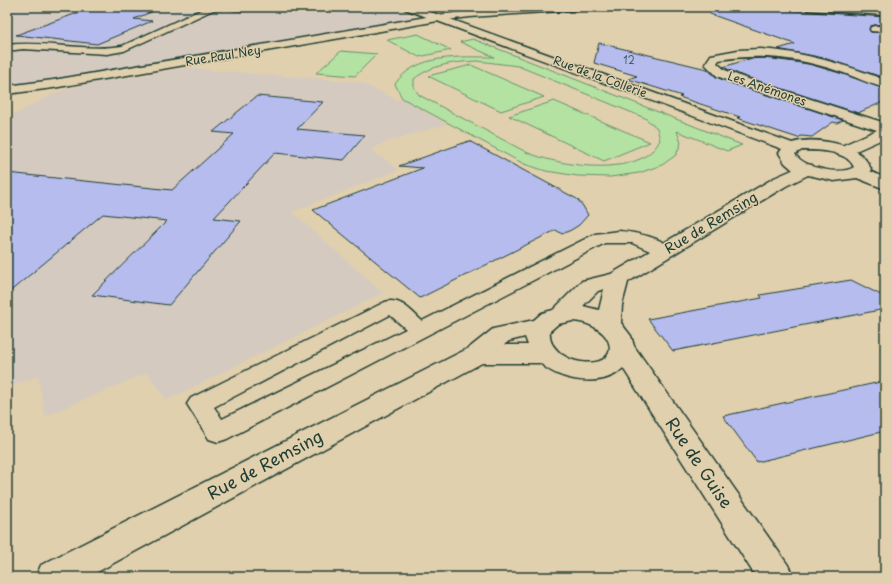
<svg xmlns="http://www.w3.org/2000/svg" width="892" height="584" font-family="'Playpen Sans',sans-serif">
<rect width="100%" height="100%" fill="#e1d0ad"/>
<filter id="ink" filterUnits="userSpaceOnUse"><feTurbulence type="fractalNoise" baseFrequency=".025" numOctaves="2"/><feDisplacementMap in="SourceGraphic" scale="8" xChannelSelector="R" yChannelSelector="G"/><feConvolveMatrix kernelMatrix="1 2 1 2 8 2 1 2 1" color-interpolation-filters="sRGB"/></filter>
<g filter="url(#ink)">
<g fill="#d4cac0">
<path d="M7,7h381l29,11 -269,49 -141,19z"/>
<path d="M185,68l175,14 37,18 6,-1 44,25 -57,17 -19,8 28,21 -107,42 91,81 -216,107 -20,-27 -102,43 -7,-40 -31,12v-270l50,-26 33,-9z"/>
</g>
<g fill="#b3e2a2" stroke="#69906b" fill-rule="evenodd">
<path d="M418,34l33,16 -32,7 -32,-17z"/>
<path d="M473,39l269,106 -15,6 -50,-20 4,12 -5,12 -14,10 -23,8 -29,4 -32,-1 -32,-5 -22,-7 -122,-66 -7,-14c21,-31 66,-27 99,-27l-34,-15zM478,61l40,5 127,52 12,10 3,12c-2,3 -4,8 -7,10 -26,27 -97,15 -127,2l-107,-57 -5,-8v-8c19,-15 41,-17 64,-18z"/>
<path d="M341,51l36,3 -22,22 -39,-3z"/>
<path d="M471,65l73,32 -43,14 -73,-35z"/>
<path d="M554,101l96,41 -46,19 -95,-45z"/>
</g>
<g fill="#b6bdee" stroke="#1f3d34">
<path d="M94,7l67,1 -27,11 18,2 -55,23 -81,-9z"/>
<path d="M711,7h26l148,10v7l-10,1 -4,1 -2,2 2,4 14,1v45l-61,-20 -46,-9 17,-5 -85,-30z"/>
<path d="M599,43l108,26 9,8 18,7 109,36 -6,3 -4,-1 -21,15 -11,-1 -3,2 -61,-20 3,-1 -61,-20 3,-1 -54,-17 9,-3 -43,-13z"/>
<path d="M765,58l44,6 34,10 42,15v12l-27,12 -115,-37 -20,-9 26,-8z"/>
<path d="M257,96l66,6 -26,27 68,6 -21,25 -69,-7 -61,65 27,3 -72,84 -77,-10 75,-74 -64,-7 -96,80v-121l165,17 62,-56 -21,-2z"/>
<path d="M469,141l108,58 6,7 5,9 -9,10 -8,5 -9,4 -6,-4 -136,68 -107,-88 110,-42 -24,-2z"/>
<path d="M851,280l34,17v12l-212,42 -25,-32 114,-21 -2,-3z"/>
<path d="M885,381v50l-128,31 -34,-46z"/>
</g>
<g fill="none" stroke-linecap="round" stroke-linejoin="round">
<defs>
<g id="lane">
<path d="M207,7h16l-1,2 -9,1 -89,41 -17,3 -84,-5 -16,2v-6c38,-5 77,7 115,1z"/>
<path d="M226,7h29c-5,4 -24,4 -29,0z"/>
<path d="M619,231c15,1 46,7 55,20l-3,4 -6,1 -6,-1 -27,-12h-27l-378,196 -9,3 -9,-3 -22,-35 4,-6 194,-96c15,-5 26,9 37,19l173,-87zM390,315l16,14 -184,90 -8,-12z"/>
</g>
<g id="street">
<path d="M533,7h48l-5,3 -106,7 -32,4 -385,67 -46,6v-8l46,-6 385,-65 32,-4z"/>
<path d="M803,7h49l33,2v6l-77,-5z"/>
<path d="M875,26h10v6l-14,-1 -1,-2 1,-2z"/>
<path d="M760,49c44,3 84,15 125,31v8c-16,-4 -31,-12 -47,-17 -39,-13 -77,-18 -119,-11l-2,3 8,7 17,7 143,46v15l-36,16 -6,2 -6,-2 -2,-3 2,-3 40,-18 -143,-47 -17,-7 -12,-12 6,-9 27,-5z"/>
<path d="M806,164l6,1 2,4 -2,4 -26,13 -158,96 -6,23 -1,18 10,13 3,10 154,219 5,12h-37l-133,-209c-20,21 -64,13 -83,-5h-58l-394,214h-52l5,-12 428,-217 24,-19 41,-9 8,-7 11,-3 29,-29 29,-7 163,-96zM604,289l-5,21 -16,-4 15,-15zM573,321c44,4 51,47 8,41 -7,-1 -14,-4 -20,-8 -8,-8 -12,-12 -11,-23l8,-7zM525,337l3,8h-24l5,-4z"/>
</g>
<path id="secondary" d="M403,7h14l375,136c18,-6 53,-1 68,11 5,4 8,9 11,15l-1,2 15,7v11l-28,-11 -23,3 -30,-7 -11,-4 -8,-7 -6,-10 3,-4 -377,-140zM802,150c17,0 44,0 52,17 -14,9 -50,1 -59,-13z"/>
</defs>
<use href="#lane" stroke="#1f3d34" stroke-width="3"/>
<use href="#street" stroke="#1f3d34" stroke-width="3"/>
<use href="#secondary" stroke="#1f3d34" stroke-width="3"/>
<use href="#lane" fill="#e1d0ad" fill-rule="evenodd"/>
<use href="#street" fill="#e1d0ad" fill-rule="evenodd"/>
<use href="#secondary" fill="#e1d0ad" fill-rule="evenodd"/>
</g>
</g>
<g text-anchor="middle" stroke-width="3" stroke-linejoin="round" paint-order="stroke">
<g font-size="10" fill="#455d62">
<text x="629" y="64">12</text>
</g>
<g font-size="12" fill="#1f3d34" stroke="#e1d0ad">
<text transform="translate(223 56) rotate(-9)" y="4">Rue Paul Ney</text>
<text transform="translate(600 77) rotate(20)" y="4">Rue de la Collerie</text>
<text transform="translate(767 89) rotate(19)" y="4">Les Anémones</text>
</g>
<g font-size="14" fill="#1f3d34" stroke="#e1d0ad">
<text transform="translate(711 223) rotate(-31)" y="5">Rue de Remsing</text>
</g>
<g font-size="17" fill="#1f3d34" stroke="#e1d0ad">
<text transform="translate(699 463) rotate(56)" y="6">Rue de Guise</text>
<text transform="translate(265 465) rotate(-28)" y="6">Rue de Remsing</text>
</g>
</g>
<rect width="892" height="584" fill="none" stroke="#e1d0ad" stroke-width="24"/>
<rect x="12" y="12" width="868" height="560" fill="none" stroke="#1f3d34" stroke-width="1.5" filter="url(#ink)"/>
</svg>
